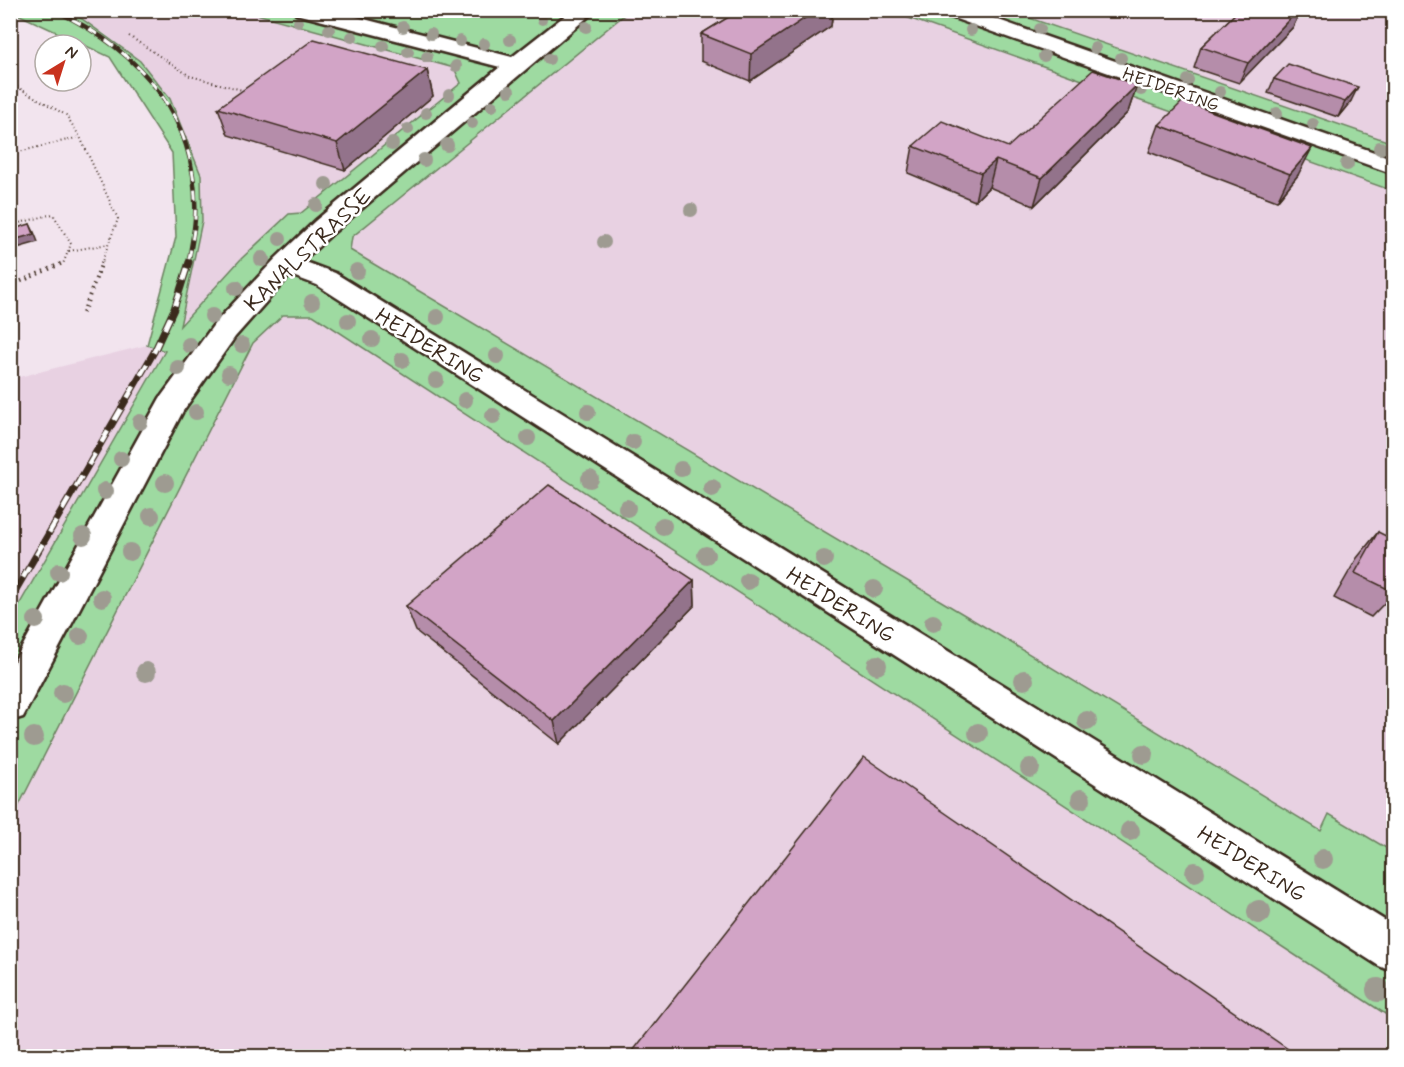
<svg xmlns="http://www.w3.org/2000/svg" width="1404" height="1067" font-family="Mynerve,sans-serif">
<rect width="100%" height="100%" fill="#f2e4ee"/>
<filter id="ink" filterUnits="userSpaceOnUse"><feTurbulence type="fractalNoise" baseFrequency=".0167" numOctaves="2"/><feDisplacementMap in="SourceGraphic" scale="12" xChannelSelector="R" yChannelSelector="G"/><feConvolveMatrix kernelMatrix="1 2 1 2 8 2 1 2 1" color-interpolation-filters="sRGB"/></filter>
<g filter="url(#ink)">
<g fill="#e8d1e2">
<path d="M1366,10l27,9v124l-384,-132z"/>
<path d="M64,11h181l209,57 7,15 -160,130 -12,1 -48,45 -62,68 23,-106 -32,-122 -30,-38 -36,-28z"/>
<path d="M629,11h260l504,180v661l-64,-38 -8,17 -971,-581 1,-13z"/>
<path d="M283,315h30l1080,704v37h-1382l-1,-235 243,-478z"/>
<path d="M147,345l18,5 -154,269v-240z"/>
</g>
<g fill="#9edaa1" stroke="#6c8260" stroke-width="1.5">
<path d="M11,11h53l18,8 58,42 30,38 31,76 1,46 -22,105 61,-67 48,-45 12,-1 160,-130 -7,-15 -209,-57h384l-277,226 -2,13 645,383 326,198 8,-17 64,38v167l-1080,-704h-30l-30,28 -242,478v-202l154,-268 -18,-6 29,-108 -4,-84 -62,-96z"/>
<path d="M889,11h120l384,132v48z"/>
</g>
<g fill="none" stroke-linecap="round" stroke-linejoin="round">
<defs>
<g id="minor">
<path d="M293,10h36l183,47 60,-47h24l-263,223 -30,28 32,12 1059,653v46l-15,-6 -1062,-681 -27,-10 -55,62 -52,74 -160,306 -13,4v-52l150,-271 55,-75 61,-65 39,-37 185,-154 -204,-53z"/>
<path d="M939,10h31l424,149v15l-452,-160z"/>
</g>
</defs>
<use href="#minor" stroke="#3b2a1e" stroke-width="5"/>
<g stroke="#3b2a1e" stroke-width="2" stroke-dasharray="1 3" stroke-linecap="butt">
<path d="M129,36l61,40 56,15"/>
<path d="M10,83l56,32 14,22 38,82 -17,45"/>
<path d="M10,154l70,-17"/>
<path d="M10,222l2,3 41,-11 18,30 -8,20"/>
<path d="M69,251l39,-7"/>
</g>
<g stroke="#3b2a1e" stroke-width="4" stroke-dasharray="1.5 4.5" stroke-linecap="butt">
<path d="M10,286l55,-24"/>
<path d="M83,313l19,-51"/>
</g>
<use href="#minor" fill="#fff" fill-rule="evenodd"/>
<defs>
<path id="rail-far1" d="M54,10c87,41 146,108 141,209 -1,14 -4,30 -7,45"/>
<path id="rail" d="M10,600l144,-248 20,-43 15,-47"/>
</defs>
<use href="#rail-far1" stroke="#3b2a1e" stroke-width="4.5"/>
<use href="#rail" stroke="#3b2a1e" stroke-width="7"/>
<use href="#rail-far1" stroke="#fff" stroke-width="3" stroke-dasharray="10" stroke-linecap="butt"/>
<use href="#rail" stroke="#fff" stroke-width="4.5" stroke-dasharray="13" stroke-linecap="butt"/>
</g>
<g fill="#9e9b91">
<circle cx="542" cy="20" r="5"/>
<circle cx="298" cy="22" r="5"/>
<circle cx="403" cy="27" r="6"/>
<circle cx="586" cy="27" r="6"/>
<circle cx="1040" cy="29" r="6"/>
<circle cx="329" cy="30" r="6"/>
<circle cx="971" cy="30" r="6"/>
<circle cx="431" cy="34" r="6"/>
<circle cx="352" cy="37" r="6"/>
<circle cx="510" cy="40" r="6"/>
<circle cx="460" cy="41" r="6"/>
<circle cx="484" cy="44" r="6"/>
<circle cx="383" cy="46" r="6"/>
<circle cx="1095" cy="48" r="6"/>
<circle cx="408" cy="52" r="6"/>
<circle cx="1044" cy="56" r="6"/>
<circle cx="427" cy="57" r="6"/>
<circle cx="1121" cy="58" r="6"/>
<circle cx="549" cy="59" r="6"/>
<circle cx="456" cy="66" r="6"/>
<circle cx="1188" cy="80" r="6"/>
<circle cx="1141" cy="90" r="6"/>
<circle cx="509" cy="91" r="6"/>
<circle cx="1220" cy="92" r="6"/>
<circle cx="449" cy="95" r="6"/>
<circle cx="492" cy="106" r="6"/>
<circle cx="426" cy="113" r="6"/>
<circle cx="1277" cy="113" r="6"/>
<circle cx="472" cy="123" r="6"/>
<circle cx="1313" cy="124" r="6"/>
<circle cx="408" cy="129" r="6"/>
<circle cx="392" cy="144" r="7"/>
<circle cx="447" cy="145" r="7"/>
<circle cx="1380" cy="148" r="7"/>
<circle cx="424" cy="160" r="7"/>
<circle cx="1347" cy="164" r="7"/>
<circle cx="326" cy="184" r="7"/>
<circle cx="316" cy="205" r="7"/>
<circle cx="691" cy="210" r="7"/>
<circle cx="280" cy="239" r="7"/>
<circle cx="604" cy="242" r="7"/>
<circle cx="262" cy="259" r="8"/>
<circle cx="357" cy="271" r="8"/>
<circle cx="236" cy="288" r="8"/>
<circle cx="312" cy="302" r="8"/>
<circle cx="212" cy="316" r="8"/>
<circle cx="437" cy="317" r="8"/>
<circle cx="348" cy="321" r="8"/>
<circle cx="372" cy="339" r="8"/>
<circle cx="189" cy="345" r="8"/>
<circle cx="242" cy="345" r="8"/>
<circle cx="497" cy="356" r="8"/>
<circle cx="402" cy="360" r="8"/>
<circle cx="178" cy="368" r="8"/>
<circle cx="229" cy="374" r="8"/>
<circle cx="436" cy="380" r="8"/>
<circle cx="465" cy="400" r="8"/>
<circle cx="196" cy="412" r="8"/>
<circle cx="588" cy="412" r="8"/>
<circle cx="493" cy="416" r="8"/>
<circle cx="140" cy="422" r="8"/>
<circle cx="528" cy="438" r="8"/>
<circle cx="633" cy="442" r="8"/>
<circle cx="121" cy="459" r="8"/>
<circle cx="681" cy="469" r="8"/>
<circle cx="590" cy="479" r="9"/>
<circle cx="165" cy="483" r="9"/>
<circle cx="712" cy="488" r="9"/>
<circle cx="105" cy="491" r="9"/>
<circle cx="627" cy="508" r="9"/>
<circle cx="151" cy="516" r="9"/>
<circle cx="663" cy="526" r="9"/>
<circle cx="83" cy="536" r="9"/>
<circle cx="130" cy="552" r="9"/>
<circle cx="706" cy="555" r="9"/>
<circle cx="824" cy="559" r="9"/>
<circle cx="59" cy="572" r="9"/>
<circle cx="748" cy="581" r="9"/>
<circle cx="874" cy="589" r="9"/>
<circle cx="102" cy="598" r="9"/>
<circle cx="36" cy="620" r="9"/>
<circle cx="933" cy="623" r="9"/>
<circle cx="80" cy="636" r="9"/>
<circle cx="877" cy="665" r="10"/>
<circle cx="146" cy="672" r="10"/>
<circle cx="1024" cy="680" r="10"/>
<circle cx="63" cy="693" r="10"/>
<circle cx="1087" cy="721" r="10"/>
<circle cx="978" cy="733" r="10"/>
<circle cx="34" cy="737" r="10"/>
<circle cx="1144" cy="754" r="10"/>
<circle cx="1030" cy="768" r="10"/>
<circle cx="1081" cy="799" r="10"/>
<circle cx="1130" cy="831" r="10"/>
<circle cx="1323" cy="859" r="10"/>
<circle cx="1195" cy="872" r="10"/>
<circle cx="1259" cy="912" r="12"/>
<circle cx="1378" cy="990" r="12"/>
</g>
<g fill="#b58daa" stroke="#3b2a1e" stroke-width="1.5">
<path d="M740,10h93l-2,16 -81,55 -49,-20v-27z"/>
<path d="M1239,10h62l-8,17 -54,56 -45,-15 7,-21z"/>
<path d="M427,70l6,26 -88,74 -117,-35 -10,-27z"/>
<path d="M1274,79l77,22 -13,16 -70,-24z"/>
<path d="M1137,85l-9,27 -94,94 -45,-19 -14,14 -67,-28 5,-27 95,1z"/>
<path d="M1159,125l139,50 -21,26 -128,-49z"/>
<path d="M1378,532l16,61 -23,24 -37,-19 23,-40z"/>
<path d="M694,580l1,25 -136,139 -143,-113 -10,-25z"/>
</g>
<g fill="#93738b" stroke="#3b2a1e" stroke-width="1.5">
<path d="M817,10h16l-2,16 -81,55 1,-27z"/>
<path d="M1298,10h3l-8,17 -54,56 9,-20z"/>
<path d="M427,70l6,26 -88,74 -8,-27z"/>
<path d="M1137,85l-9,27 -94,94 8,-28z"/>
<path d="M1358,87l-7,14 -13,16 7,-15z"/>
<path d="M1312,148l-14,27 -21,26 13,-27z"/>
<path d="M996,160l-7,27 -14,14 6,-28z"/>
<path d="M30,224l4,8 4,10 -28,8v-9z"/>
<path d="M694,580l1,25 -136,139 -5,-23z"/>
</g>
<g fill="#d2a4c6" stroke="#3b2a1e" stroke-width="1.5">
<path d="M740,10h77l-66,44 -50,-20z"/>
<path d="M1239,10h59l-50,53 -47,-16z"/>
<path d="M314,39l113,31 -90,73 -119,-35z"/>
<path d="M1288,64l70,23 -13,15 -71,-23z"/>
<path d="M1093,70l44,15 -95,93 -46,-18 -15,13 -68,-27 29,-25 66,26z"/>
<path d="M1183,101l129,47 -22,26 -131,-49z"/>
<path d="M30,224l4,10 -24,7v-11z"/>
<path d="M549,485l145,95 -140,141 -148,-115z"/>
<path d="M1378,532l16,8v52l-39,-19z"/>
<path d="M864,757l434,299h-669z"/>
</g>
</g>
<g text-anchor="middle" stroke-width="5" stroke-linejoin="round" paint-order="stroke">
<g font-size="18" fill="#3b2a1e" stroke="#fff">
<text transform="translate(1171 89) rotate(19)" y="6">HEIDERING</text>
</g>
<g font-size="22" fill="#3b2a1e" stroke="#fff">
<text transform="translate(307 249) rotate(-44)" y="8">KANALSTRASSE</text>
<text transform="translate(430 345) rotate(32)" y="8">HEIDERING</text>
<text transform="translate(841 604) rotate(32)" y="8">HEIDERING</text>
<text transform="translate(1252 863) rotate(32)" y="8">HEIDERING</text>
</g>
</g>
<rect width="1404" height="1067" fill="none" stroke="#fff" stroke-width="36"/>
<rect x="18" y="18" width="1368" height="1031" fill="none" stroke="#3b2a1e" stroke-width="2" filter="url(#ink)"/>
<g transform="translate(63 63) rotate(38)"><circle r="28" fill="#ffffff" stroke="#b1aaa5" stroke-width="1.5"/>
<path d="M0-4.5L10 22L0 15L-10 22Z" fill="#c8321e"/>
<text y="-9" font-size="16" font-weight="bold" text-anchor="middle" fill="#3b2a1e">N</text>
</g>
</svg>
